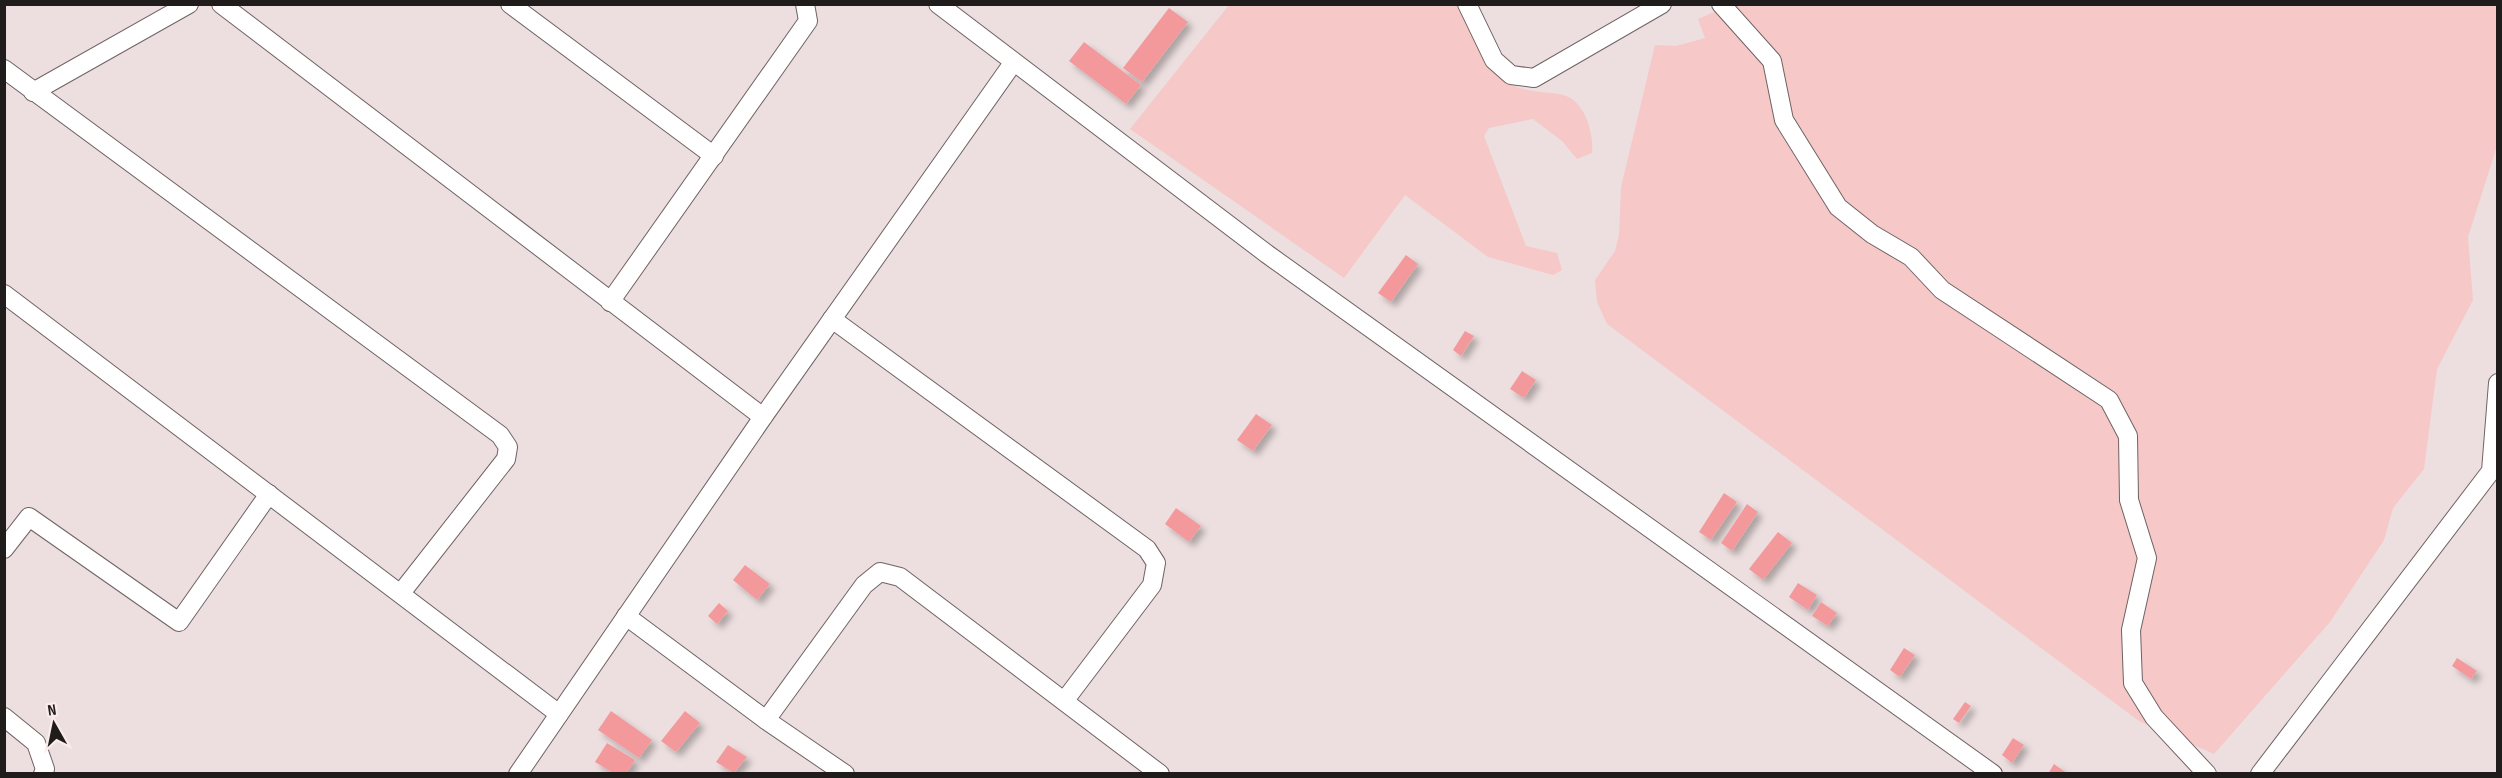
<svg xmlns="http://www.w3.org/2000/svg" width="2502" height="778" font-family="'Sofia Sans Condensed',sans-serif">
<defs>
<filter id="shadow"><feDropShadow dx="5" dy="5" stdDeviation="3" flood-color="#0004"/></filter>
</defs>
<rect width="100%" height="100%" fill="#eddfdf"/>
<g fill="#f6c8c8">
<path d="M1459,4c8,13 42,73 50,79 15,10 37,8 54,12 22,5 31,39 29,58l-15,6 -15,-18 -29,-22 -44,9 -5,8 42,110 31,7 5,17 -9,5 -65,-18 -83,-62 -61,83 -214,-149 99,-124z"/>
<path d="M1730,5h767v141l-29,91 5,63 -36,69 -13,100 -31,39 -9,32 -54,82 -116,132 -75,-33 -532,-397 -10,-22 -2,-22 20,-29 4,-16 2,-48 34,-142 21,1 29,-8 -7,-19z"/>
</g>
<g fill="#f3999b" filter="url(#shadow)">
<path d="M1169,8l19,14 -46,60 -19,-14z"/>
<path d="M1084,42l57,43 -15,19 -57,-43z"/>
<path d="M1406,255l12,9 -27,38 -13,-9z"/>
<path d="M1465,331l9,5 -13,20 -8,-6z"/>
<path d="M1522,371l14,9 -12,18 -14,-9z"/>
<path d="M1256,414l16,11 -19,26 -16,-11z"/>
<path d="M1724,493l13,9 -26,38 -12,-8z"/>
<path d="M1747,504l11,8 -26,39 -11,-8z"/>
<path d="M1176,508l25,18 -12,16 -24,-18z"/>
<path d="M1778,532l14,11 -29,37 -14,-11z"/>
<path d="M745,565l25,19 -13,16 -24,-20z"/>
<path d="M1798,583l19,12 -9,15 -19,-13z"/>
<path d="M1821,602l16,11 -9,13 -16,-10z"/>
<path d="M719,603l9,8 -11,13 -9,-8z"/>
<path d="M1904,648l11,7 -15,22 -10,-7z"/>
<path d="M2457,658l20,13 -6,8 -19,-13z"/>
<path d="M1965,702l6,4 -12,17 -6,-4z"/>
<path d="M611,711l41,29 -13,18 -41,-28z"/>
<path d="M685,711l15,12 -24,29 -15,-11z"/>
<path d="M2013,738l11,7 -12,18 -10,-8z"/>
<path d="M607,743l28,17 -9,14h-11l-20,-12z"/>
<path d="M728,745l19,12 -13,16 -18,-11z"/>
<path d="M2054,764l14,10h-20z"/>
</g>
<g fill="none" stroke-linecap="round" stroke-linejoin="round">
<defs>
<g id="street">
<path d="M221,4l542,413"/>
<path d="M510,4l204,152"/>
<path d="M938,4l329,250 726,520"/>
<path d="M1467,4l27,56 17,15 23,3 128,-74"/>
<path d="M1721,4l51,57 12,59 54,87 34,27 39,23 31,33 167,110 19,36 1,64 18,58 -16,72 2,53 21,34 53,57"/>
<path d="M4,69l496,366 8,12 -2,12 -105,134"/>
<path d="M33,92l156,-88"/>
<path d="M4,294l555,420"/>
<path d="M610,302l198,-281 -3,-17"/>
<path d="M832,319l315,230 9,14 -4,22 -87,115"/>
<path d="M4,549l25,-32 150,105 90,-128"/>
<path d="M626,616l140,104 79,54"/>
<path d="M4,717l32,26 9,26 -2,5"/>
<path d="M766,720l98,-135 16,-13 20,5 260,197"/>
<path d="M518,774l245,-357 250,-354"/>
<path d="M2260,774l231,-303 7,-88"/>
</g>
</defs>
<use href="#street" stroke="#6f6363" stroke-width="20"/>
<use href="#street" stroke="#fff" stroke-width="18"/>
</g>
<rect width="2502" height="778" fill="none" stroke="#201c1c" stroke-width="12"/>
<g transform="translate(54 724) rotate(351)" stroke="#faecec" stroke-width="4.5" paint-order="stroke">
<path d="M0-4.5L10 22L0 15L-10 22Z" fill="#201c1c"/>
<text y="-9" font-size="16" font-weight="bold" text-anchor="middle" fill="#201c1c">N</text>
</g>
</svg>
